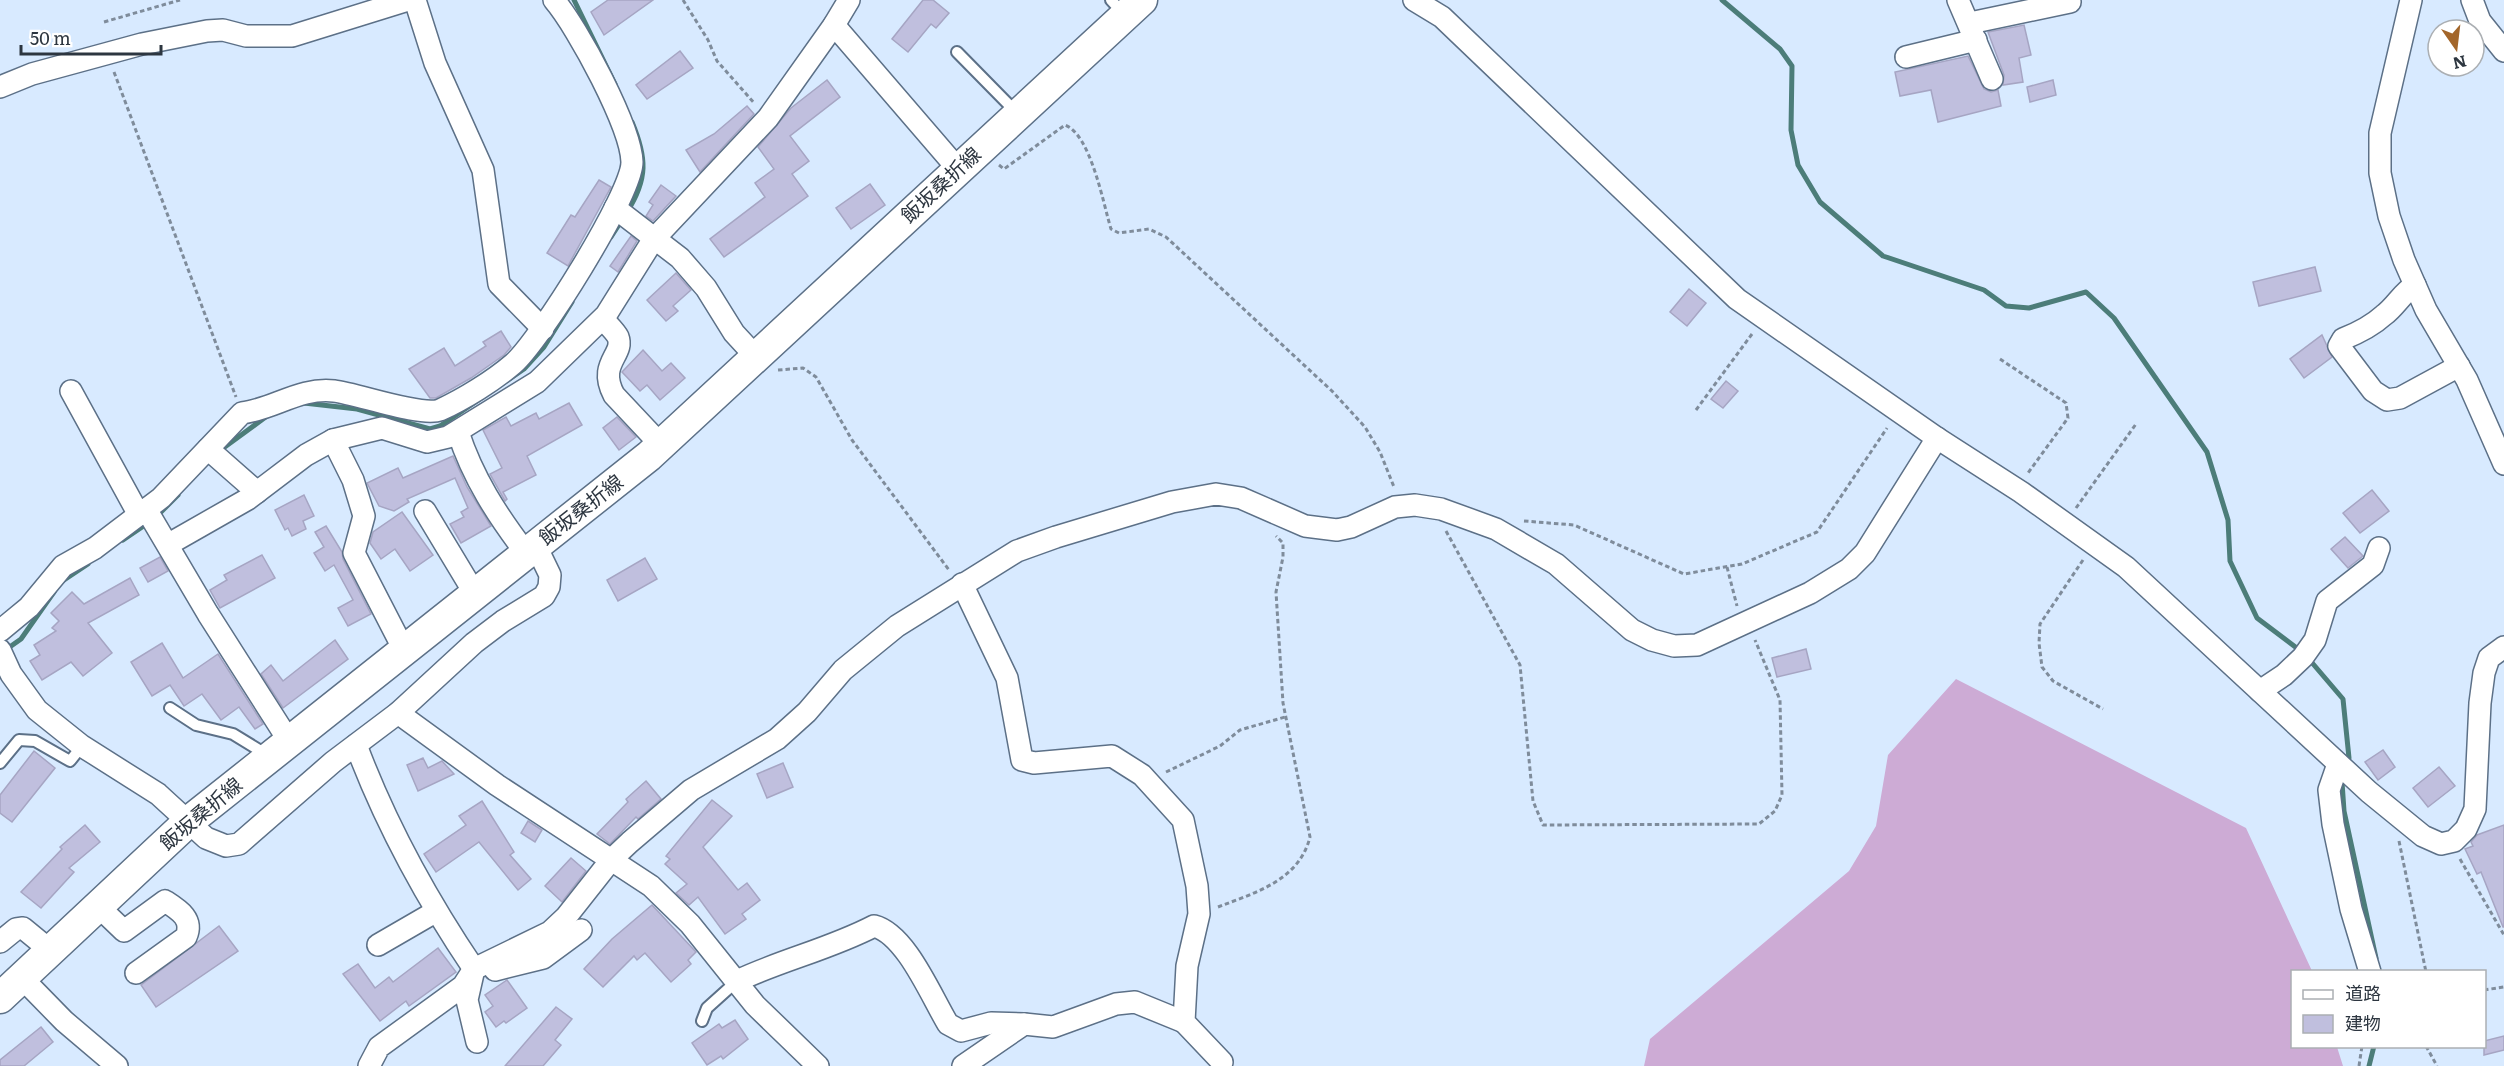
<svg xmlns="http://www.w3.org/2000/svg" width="2504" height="1066" font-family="Literata,'Noto Sans JP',serif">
<rect width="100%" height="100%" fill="#d8eaff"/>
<path fill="#cdabd5" d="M1956,679l290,149 66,143 -20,1v74l45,1 6,19h-699l6,-27 199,-168 27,-45 12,-71z"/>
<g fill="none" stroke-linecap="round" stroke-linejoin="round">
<g stroke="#4c7d79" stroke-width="5">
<path d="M574,0l41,84"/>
<path d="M1722,0l58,49 12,17 -1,64 7,35 22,37 63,54 101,34 22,16 23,2 57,-16 28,26 93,134 21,68 2,41 27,57 45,34"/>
<path d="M627,212c21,-33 20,-54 5,-90"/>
<path d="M611,237l11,-17"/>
<path d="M304,403l53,6 73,20 10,-3 84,-57 20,-22 28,-45"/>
<path d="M222,449l45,-33"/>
<path d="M155,518l23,-23"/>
<path d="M123,540l25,-17"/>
<path d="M61,582l27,-18"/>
<path d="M4,651l17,-12 33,-47"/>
<path d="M2308,658l35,41 6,59"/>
<path d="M2342,782l2,29 32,147"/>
<path d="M2369,1066l5,-20"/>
</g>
</g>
<g fill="#c0bfde" stroke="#a6a5c3" stroke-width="1.5">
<path d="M608,0h45l-49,35 -13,-23z"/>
<path d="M923,0h10l16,13 -13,15 -5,-4 -23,28 -16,-13z"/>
<path d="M2024,25l7,30 -12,3 4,24 -20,3 1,-10 -16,-43z"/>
<path d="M680,51l13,17 -46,31 -11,-14z"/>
<path d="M1968,56l16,33 7,3 7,-2 3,16 -63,16 -7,-32 -31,6 -5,-24z"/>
<path d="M827,80l13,17 -50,39 19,25 -17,13 16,22 -84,61 -14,-18 55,-42 -10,-14 19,-14 -16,-22 33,-39z"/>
<path d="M2053,80l3,15 -26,7 -3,-15z"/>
<path d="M747,106l7,8 -54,58 -14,-22 28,-16z"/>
<path d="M599,180l12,7 -43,79 -21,-13 24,-38 4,2z"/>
<path d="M870,184l15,21 -34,24 -15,-21z"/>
<path d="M661,185l15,11 -23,25 -7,-5 7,-11 -4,-3z"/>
<path d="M631,236l6,5 -19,31 -8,-6z"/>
<path d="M2315,267l6,24 -62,15 -6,-24z"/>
<path d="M676,273l15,17 -18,16 5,5 -12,10 -19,-21z"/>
<path d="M1689,289l17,14 -19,23 -17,-14z"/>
<path d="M501,331l10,16 -7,8 -33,23 -35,20h-6l-21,-29 35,-21 11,18 31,-20 -3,-4z"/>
<path d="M2322,335l10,22 -28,21 -14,-19z"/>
<path d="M643,350l19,21 9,-8 14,15 -25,22 -13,-15 -7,6 -18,-19z"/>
<path d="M1726,381l12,10 -15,17 -12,-9z"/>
<path d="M569,403l13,22 -55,31 9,19 -33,17 4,7 -2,2 -15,-27 12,-6 -19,-38 23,-13 5,9 25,-13 3,6z"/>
<path d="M617,417l19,20 -17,13 -16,-22z"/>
<path d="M453,456l14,31 24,39 -30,17 -11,-19 14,-7 -3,-5 7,-4 -13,-30 -48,21 2,3 -15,9 -15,-5 -12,-23 31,-15 5,10z"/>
<path d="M2372,490l17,21 -29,22 -17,-20z"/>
<path d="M304,495l10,21 -11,5 3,8 -14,7 -4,-8 -3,2 -10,-20z"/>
<path d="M402,512l31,43 -23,16 -15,-22 -14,10 -11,-16 3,-11z"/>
<path d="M326,526l16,26 1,7 28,55 -23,12 -10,-18 15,-8 -19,-35 -9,6 -11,-18 10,-6 -9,-15z"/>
<path d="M2345,537l18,19 -15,12 -17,-19z"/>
<path d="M262,555l13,23 -55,30 -10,-18 17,-10 -3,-5z"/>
<path d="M160,557l8,14 -20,11 -8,-14z"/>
<path d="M645,558l12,21 -39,22 -11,-21z"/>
<path d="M130,578l9,17 -51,28 24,30 -29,23 -12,-14 -29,18 -12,-19 10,-6 -6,-10 22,-14 -4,-3 7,-7 -8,-8 21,-21 12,12z"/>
<path d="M335,640l13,19 -65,49 -22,-34 10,-9 12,16z"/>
<path d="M162,643l21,35 35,-24 45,70 -8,5 -16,-22 -18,13 -19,-26 -18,12 -14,-21 -18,11 -21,-34z"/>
<path d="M1806,649l5,20 -34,8 -5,-19z"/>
<path d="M2383,750l12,17 -17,13 -13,-18z"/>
<path d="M34,751l21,17 -43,54 -12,-9v-18z"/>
<path d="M423,758l5,10 14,-7 12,13 -36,17 -11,-26z"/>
<path d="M783,763l10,24 -26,11 -10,-24z"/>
<path d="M2439,767l16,19 -27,21 -15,-19z"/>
<path d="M646,781l15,18 -23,20 -2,-2 -26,27 -13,-10 31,-32 -2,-3z"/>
<path d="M712,800l20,16 -29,31 35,43 9,-7 13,17 -18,14 4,5 -21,15 -27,-37 -9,8 -13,-12 11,-9 -22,-20 5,-5 -4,-3z"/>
<path d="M482,801l32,51 -4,3 21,24 -13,11 -39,-48 -43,30 -12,-18 42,-29 -7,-9z"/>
<path d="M528,821l14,9 -7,12 -14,-9z"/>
<path d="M85,825l15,17 -31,26 5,4 -33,36 -20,-16 41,-43 -2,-2z"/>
<path d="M2504,825v102h-1l-22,-55 -4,2 -12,-25 8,-3 -2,-4 6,-7z"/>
<path d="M571,858l15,13 -24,31 -17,-16z"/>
<path d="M652,905l44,47 -8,8 3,4 -20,18 -26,-29 -8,7 -3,-4 -31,31 -19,-18 28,-30z"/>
<path d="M219,926l19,25 -82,56 -15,-22z"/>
<path d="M438,948l18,24 -47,34 -3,-5 -26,20 -37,-47 15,-10 17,24 14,-11 4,5z"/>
<path d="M507,980l20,28 -21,15 -2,-2 -8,6 -11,-15 8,-6 -8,-11z"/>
<path d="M556,1007l16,12 -17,21 6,5 -18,21h-38z"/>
<path d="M735,1020l13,19 -25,20 -2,-3 -14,9 -15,-22 27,-19 3,4z"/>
<path d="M41,1027l12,15 -29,24h-24v-6z"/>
<path d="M2504,1036v14l-20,5v-14z"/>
</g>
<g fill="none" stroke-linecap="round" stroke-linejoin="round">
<defs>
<g id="service">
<path d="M1111,0l14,15"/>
<path d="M957,52l60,61"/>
<path d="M170,708l26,17 37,9 36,22"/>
<path d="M0,763l19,-23 16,1 35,20 12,-15"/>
<path d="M702,1021l5,-13 30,-27"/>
</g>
<g id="minor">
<path d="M415,0l20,63 48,107 16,114 44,45"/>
<path d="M1414,0l28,17 295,282 200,139 84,54 105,75 243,225 54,44 18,8 13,-3 12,-12 9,-20 5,-106 4,-30 5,-15 15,-11"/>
<path d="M1958,0l34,79"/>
<path d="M2411,0l-31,133v40l9,43 15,44 22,50 41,70 37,84"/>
<path d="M2472,0l8,21 24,30"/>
<path d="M1970,23l100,-21"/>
<path d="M834,25l124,144"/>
<path d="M1906,57l70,-17"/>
<path d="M0,87l32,-13 110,-30 65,-13 16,-1 23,6h46l116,-36"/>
<path d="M615,208l65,50 26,30 28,45 23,25"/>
<path d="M2415,285c-13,8 -19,21 -31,30 -12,11 -26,18 -41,24l-4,7 34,45 14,9 13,-2 59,-32"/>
<path d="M603,319c4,5 12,12 15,18 7,18 -21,26 -4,58l47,50"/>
<path d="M71,391l68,124"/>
<path d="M458,432c15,46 39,83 68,121"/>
<path d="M333,440l20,40 11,36 -10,37 50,97"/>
<path d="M208,449l49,43"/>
<path d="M146,509l62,105 81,127"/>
<path d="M425,511l50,83"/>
<path d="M169,544l79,-45 58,-44 27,-15 49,-12 45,14 21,-5 89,-55 69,-67 47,-75 115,-122 66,-93 15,-25"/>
<path d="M962,584l45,94 15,82 12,3 78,-7 30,19 41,45 14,66 2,28 -12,52 -3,56 38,40"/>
<path d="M0,631l29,-24 34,-41 32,-18 66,-50 81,-85c32,-4 58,-26 92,-22 24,3 87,26 106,19 24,-11 53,-29 73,-46 26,-22 119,-170 119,-202 -1,-35 -54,-134 -78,-162"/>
<path d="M0,650l11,24 26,36 45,36 76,48 48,44 20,8 13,-2 94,-82 65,-49 76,-70 29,-22 41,-25 5,-9 1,-12 -14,-29"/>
<path d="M2260,691l24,-16 19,-18 12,-17 12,-39 46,-36 6,-17"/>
<path d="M398,713l99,72 154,101 39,38 65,81 63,61"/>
<path d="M356,745c30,80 70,153 118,224l-7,31 10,42"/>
<path d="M2338,764l-9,26 4,34 18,85 19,63"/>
<path d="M99,907l25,24 41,-30c14,9 29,18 21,36l-50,36"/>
<path d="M0,942l16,-13 7,-1 28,23"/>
<path d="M378,945l57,-33"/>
<path d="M495,970l48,-12 38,-28"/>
<path d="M22,978l42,43 53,45"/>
<path d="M737,981c44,-21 93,-32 137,-55 32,8 57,70 74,98l13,7 30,-8 33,1"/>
<path d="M369,1066l10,-19 84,-61 11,-17 76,-37 16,-15 45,-57 19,-18 61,-52 86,-51 30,-27 36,-42 54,-44 120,-75 39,-14 116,-35 44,-8 25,4 64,28 32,4 14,-3 44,-20 20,-2 26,4 55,20 60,35 76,66 20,10 22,6 23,-1 113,-52 39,-24 16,-16 72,-115"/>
<path d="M963,1066l61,-42 29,3 63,-23 19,-2 49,20"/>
</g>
<path id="secondary" d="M0,998l188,-176 461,-366 493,-456"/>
</defs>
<use href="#service" stroke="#5c7087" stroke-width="14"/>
<use href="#minor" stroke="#5c7087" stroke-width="24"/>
<use href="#secondary" stroke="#5c7087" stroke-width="33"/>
<g stroke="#7f8c9b" stroke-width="3" stroke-dasharray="4.5 3" stroke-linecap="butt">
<path d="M683,0l25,40 9,21 38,43"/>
<path d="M104,22l76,-22"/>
<path d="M114,72l122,325"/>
<path d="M999,165l5,4 61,-44c26,10 38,78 46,104l8,4 30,-4 17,8 166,154 33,36 15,25 14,35"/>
<path d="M2000,359l66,44 2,15 -40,55"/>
<path d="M778,370l25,-2 13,9 36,63 97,130"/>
<path d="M1696,410l56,-76"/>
<path d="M2076,508l60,-84"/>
<path d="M1524,521l50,4 110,49 58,-10 75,-32 70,-104"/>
<path d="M1446,531l74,134 13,136 10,24 216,-1 16,-13 7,-16 -2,-95 -25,-60"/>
<path d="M2083,560l-43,64 -1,19 3,24 11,14 50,28"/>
<path d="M1727,567l10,39"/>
<path d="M1166,772l54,-26 20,-16 45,-13"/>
<path d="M2399,841l27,131"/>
<path d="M2460,859l44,76"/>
<path d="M1218,907c36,-14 81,-26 92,-70l-27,-134 -7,-111 7,-35v-14l-7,-7"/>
<path d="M2484,990l20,-3"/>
<path d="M2426,1046l11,20"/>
<path d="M2359,1066l3,-20"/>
</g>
<use href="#service" stroke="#fff" stroke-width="10"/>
<use href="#minor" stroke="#fff" stroke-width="21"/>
<use href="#secondary" stroke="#fff" stroke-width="30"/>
</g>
<g text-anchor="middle" stroke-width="4.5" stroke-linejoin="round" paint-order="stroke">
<g font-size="20" fill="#2d3640" stroke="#fff">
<text transform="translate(941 185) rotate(-43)" y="7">飯坂桑折線</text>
<text transform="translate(581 510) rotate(-38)" y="7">飯坂桑折線</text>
<text transform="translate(201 814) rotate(-40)" y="7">飯坂桑折線</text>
</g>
</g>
<rect x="2291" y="970" width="195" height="78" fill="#ffffff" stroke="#abafb3" stroke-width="1.5"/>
<rect x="2303" y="990" width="30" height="9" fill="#ffffff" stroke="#abafb3" stroke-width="1.5"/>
<text x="2345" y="1000" font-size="18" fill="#2d3640">道路</text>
<rect x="2303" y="1015" width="30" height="18" fill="#c0bfde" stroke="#abafb3" stroke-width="1.5"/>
<text x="2345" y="1030" font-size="18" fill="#2d3640">建物</text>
<g transform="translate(2456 48) rotate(166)"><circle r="28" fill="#ffffff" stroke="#abafb3" stroke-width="1.5"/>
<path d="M0-4.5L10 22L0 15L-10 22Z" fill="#a3662a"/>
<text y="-9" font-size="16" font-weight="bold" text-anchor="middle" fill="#2d3640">N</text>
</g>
<path d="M21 45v9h140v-9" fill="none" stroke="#2d3640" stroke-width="3"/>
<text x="30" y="45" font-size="18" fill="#2d3640" stroke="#ffffff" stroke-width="4.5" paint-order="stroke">50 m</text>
</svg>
